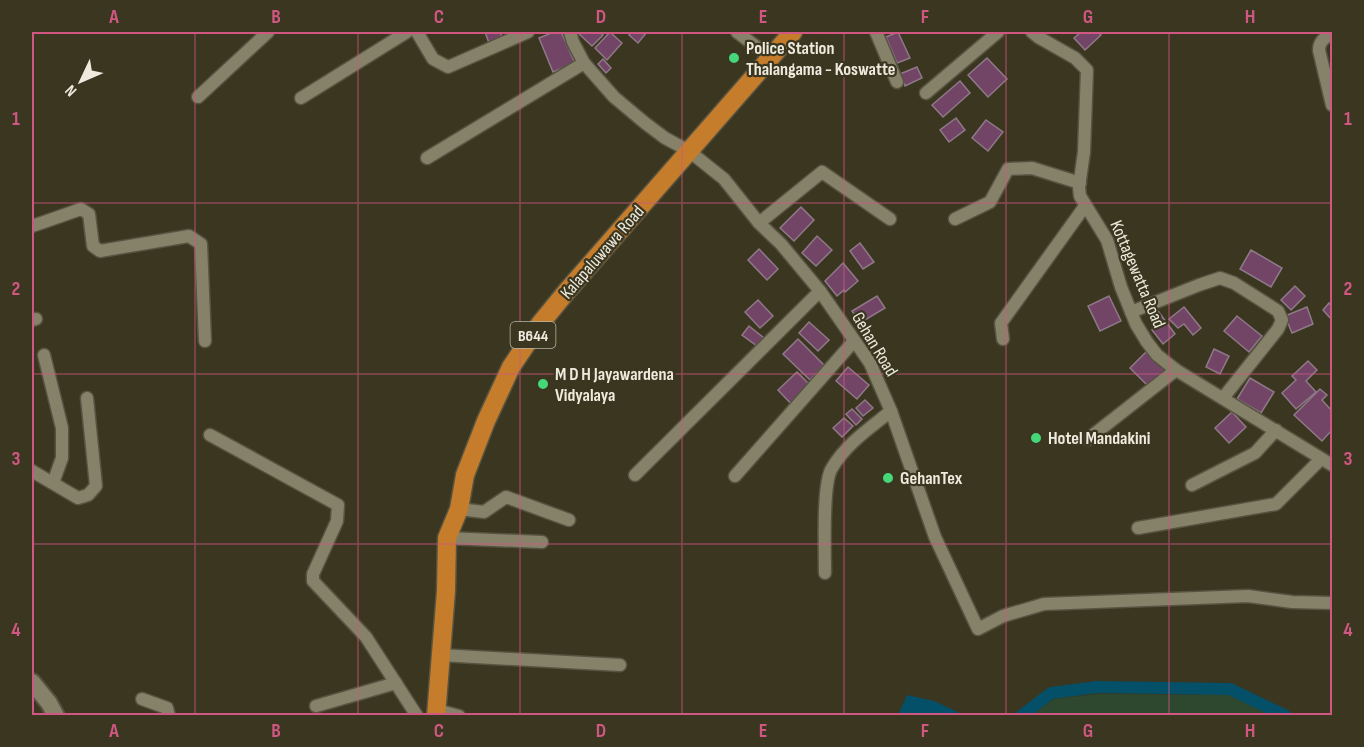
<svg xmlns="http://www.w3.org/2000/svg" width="1364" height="747" font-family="'Sofia Sans Condensed',sans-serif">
<rect width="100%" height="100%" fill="#3a3620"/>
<path fill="#2e482f" d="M1098,694l130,1 44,20h-240l22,-16z"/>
<path fill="#055069" d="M907,695l27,6 30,14h-66z"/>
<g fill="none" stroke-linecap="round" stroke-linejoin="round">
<path stroke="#055069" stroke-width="12" d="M1021,716l30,-23 46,-6 133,2 56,27"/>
</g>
<g fill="#724566" stroke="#8f7988" stroke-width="1.5">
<path d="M485,32h15l3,7 -14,4z"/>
<path d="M554,32h7l14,31 -22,9 -14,-34z"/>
<path d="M577,32h22l4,3 -11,11z"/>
<path d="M610,32l12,11 -15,17 -12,-12z"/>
<path d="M632,32h15l-9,11 -9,-8z"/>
<path d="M898,32l12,26 -13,5 -11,-26z"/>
<path d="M1081,32h17l3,3 -16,15 -11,-12z"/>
<path d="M987,58l20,21 -19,18 -20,-22z"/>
<path d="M603,59l8,9 -5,5 -8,-9z"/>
<path d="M917,67l5,11 -17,8 -5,-12z"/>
<path d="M960,81l10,12 -27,24 -11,-12z"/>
<path d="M956,118l9,12 -16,12 -9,-12z"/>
<path d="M986,120l17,12 -15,19 -16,-13z"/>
<path d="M801,207l13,13 -20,21 -14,-13z"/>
<path d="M817,236l15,14 -16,16 -14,-13z"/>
<path d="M860,243l14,19 -11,7 -13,-18z"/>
<path d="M759,249l19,20 -11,11 -19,-20z"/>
<path d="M1251,250l31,18 -11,19 -31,-18z"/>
<path d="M843,263l15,18 -13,11 -1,-2 -7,6 -12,-15z"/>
<path d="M1295,286l10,10 -14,14 -10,-10z"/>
<path d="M877,296l8,12 -25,15 -8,-12z"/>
<path d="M1109,296l12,25 -21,10 -12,-25z"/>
<path d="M758,300l15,16 -13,12 -15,-16z"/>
<path d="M1329,303l3,4v13l-9,-10z"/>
<path d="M1184,307l17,21 -8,7 -9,-11 -6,4 -9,-9z"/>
<path d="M1307,307l6,17 -21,9 -7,-17z"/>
<path d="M1158,311l17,23 -12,10 -11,-14 4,-3 -7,-9z"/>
<path d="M1237,316l25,20 -13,16 -25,-21z"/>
<path d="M809,322l20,18 -11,11 -19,-18z"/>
<path d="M749,326l15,12 -7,8 -15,-11z"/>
<path d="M798,339l26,26 -14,15 -27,-26z"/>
<path d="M1214,349l15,7 -9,18 -14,-7z"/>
<path d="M1146,352l20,19 -16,17 -20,-20z"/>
<path d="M1308,361l9,9 -11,11 10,11 -20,17 -14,-16 14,-13 -4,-4z"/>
<path d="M848,367l21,18 -12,14 -21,-18z"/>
<path d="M797,372l16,16 -19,19 -16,-17z"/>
<path d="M1250,378l24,14 -13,21 -24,-14z"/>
<path d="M1320,389l7,6 -5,5 10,11v19l-10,11 -28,-26z"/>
<path d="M865,400l8,8 -10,8 -7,-8z"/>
<path d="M852,409l10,10 -6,6 -10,-11z"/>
<path d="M1232,412l14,15 -17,16 -14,-15z"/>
<path d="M844,418l9,8 -11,11 -9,-9z"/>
</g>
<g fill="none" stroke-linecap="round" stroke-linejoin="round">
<defs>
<g id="street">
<path d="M417,32l16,27 15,8 80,-35"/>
<path d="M570,32l3,10 11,21 30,34 31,26 20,15 24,13 35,28 35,44 22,21 39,47 50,72 21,48 44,126 43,92 25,-13 41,-12 204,-8 44,6 40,1"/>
<path d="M737,32l33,25"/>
<path d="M876,32l21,50"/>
<path d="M1032,32l6,5 37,21 12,12 -3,82 -5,35 1,9 27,44 14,47 15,37 11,18 10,13 19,15 156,95"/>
<path d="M1332,33c-7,5 -13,8 -13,17l13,55"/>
<path d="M926,93l72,-61"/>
<path d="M198,97l70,-65"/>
<path d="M301,98l106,-66"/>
<path d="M427,158l157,-95"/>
<path d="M955,219l35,-17 18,-33 24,-1 48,15"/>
<path d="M759,223l63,-51 68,47"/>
<path d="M32,226l12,-4 37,-13 8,5 4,32 7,5 89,-15 12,8 4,97"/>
<path d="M1131,312l68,-27 21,-7 14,5 44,28 4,9 -4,9 -55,69"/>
<path d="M32,320l4,-1"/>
<path d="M1003,339l-2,-16 84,-117"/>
<path d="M44,355l18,73v30l-9,25"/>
<path d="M210,435l128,70 -1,16 -24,53v7l53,56 51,79"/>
<path d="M1088,439l88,-69"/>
<path d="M32,471l46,27 10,-3 8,-9 -9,-88"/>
<path d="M635,475l185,-184"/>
<path d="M735,476l119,-135"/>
<path d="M1192,485l63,-32 21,-23"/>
<path d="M459,509l25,3 22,-15 63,23"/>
<path d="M1138,528l138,-24 45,-45"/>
<path d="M447,538l95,4"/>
<path d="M825,573c0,-21 -3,-90 7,-105 14,-24 38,-40 59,-57"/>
<path d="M440,655l180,10"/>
<path d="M142,699l25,9 2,8"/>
<path d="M316,706l80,-23"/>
<path d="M437,710l22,6"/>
</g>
<path id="secondary" d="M32,682l17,21 7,13"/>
<path id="primary" d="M436,716l10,-125 1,-53 12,-29 6,-34 21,-54 25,-54 29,-43 27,-33 226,-259"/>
</defs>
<use href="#street" stroke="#565340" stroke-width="15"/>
<use href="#secondary" stroke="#565340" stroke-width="20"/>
<use href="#primary" stroke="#565340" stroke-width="21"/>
<use href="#street" stroke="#868169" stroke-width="12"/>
<use href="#secondary" stroke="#868169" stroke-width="16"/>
<use href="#primary" stroke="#c57c2b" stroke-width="18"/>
</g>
<path fill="none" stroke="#cf5782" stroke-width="1.5" stroke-opacity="0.55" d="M195,32v684M358,32v684M520,32v684M682,32v684M844,32v684M1006,32v684M1169,32v684M32,203h1300M32,374h1300M32,544h1300"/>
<g fill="#45d77a" stroke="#3a3620" stroke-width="2">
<circle cx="734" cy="58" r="6"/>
<circle cx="543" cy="384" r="6"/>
<circle cx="1036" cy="438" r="6"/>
<circle cx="888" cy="478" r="6"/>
</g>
<g text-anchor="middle" stroke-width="4.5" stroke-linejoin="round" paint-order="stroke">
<rect fill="#3a3620" stroke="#b8b5a5" stroke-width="1.5" x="510.5" y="322" width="45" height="26" rx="4.5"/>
<g font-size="16" font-weight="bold" fill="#eeebde">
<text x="533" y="341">B644</text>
</g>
<g font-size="18" font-weight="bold" fill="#eeebde" stroke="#3a3620" text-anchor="start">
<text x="746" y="54">Police Station<tspan x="746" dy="21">Thalangama - Koswatte</tspan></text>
<text x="555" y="380">M D H Jayawardena<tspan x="555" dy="21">Vidyalaya</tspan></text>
<text x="1048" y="444">Hotel Mandakini</text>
<text x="900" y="484">GehanTex</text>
</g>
<g font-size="18" fill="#eeebde" stroke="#3a3620">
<text transform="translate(602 252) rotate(-49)" y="6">Kalapaluwawa Road</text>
<text transform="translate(1138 274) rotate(67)" y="6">Kottagewatta Road</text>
<text transform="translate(875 344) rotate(59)" y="6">Gehan Road</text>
</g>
</g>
<rect width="1364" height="747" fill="none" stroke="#3a3620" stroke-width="66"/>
<g transform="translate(81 81) rotate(226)" stroke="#3a3620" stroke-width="4.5" paint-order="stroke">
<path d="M0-4.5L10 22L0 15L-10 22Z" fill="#eeebde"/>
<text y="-9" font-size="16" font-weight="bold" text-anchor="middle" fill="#eeebde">N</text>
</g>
<rect x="33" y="33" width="1298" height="681" fill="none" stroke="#cf5782" stroke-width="2"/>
<g font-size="20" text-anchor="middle" font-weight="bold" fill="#cf5782">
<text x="114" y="23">A</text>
<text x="276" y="23">B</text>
<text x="439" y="23">C</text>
<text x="601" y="23">D</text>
<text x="763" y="23">E</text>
<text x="925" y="23">F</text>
<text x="1088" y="23">G</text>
<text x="1250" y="23">H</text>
<text x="16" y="125">1</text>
<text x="1348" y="125">1</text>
<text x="16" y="295">2</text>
<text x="1348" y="295">2</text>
<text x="16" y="465">3</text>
<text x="1348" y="465">3</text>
<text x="16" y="636">4</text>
<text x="1348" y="636">4</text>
<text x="114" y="737">A</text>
<text x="276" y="737">B</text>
<text x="439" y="737">C</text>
<text x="601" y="737">D</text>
<text x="763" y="737">E</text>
<text x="925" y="737">F</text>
<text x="1088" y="737">G</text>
<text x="1250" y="737">H</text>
</g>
</svg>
